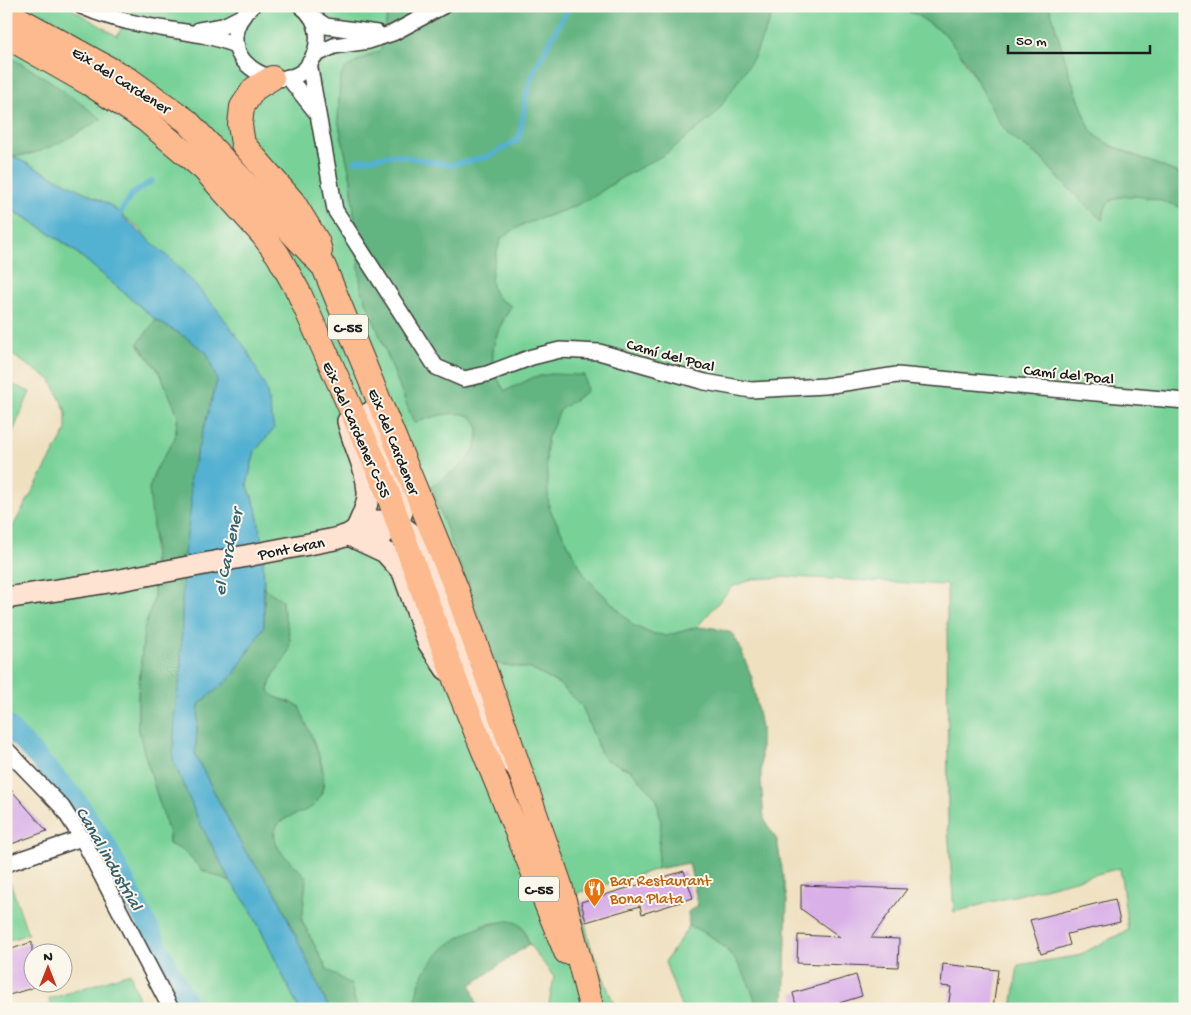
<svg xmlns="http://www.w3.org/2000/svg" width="1191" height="1015" font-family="'Gochi Hand',sans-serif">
<rect width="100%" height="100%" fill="#fbf7ec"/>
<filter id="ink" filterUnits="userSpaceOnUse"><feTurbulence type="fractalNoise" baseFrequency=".02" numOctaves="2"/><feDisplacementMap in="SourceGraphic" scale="10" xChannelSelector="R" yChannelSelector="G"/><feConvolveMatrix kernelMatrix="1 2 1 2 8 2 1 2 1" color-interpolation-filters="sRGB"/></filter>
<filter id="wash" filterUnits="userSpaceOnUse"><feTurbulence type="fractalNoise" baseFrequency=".0096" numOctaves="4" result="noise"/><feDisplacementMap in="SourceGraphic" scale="20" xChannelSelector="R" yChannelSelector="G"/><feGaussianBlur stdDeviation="1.12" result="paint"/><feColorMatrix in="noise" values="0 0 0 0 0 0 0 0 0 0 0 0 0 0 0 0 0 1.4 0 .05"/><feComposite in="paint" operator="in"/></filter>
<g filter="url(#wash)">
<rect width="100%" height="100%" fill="#efe0c0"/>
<g fill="#78d298" stroke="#4a775a">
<path d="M6,6h61l50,30 17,-30h255l-8,44 -24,11 -17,18 -2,41 13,60 10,108 53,135c16,-5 35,-13 53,-8 7,2 11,7 11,14 1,22 -13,38 -33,48l51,186 35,6 28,15 23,22 19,48 21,13 9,3 26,29 4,24 -4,46 -80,24 13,51 26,65h-68l6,-32 -25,-33 -6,-17 -23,-5 -17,3 -41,26 -11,12 -13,23 -3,23h-58l-6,-24 -24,-16 -25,-48 4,-43c-8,-12 -26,-22 -30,-35 -10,-31 37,-26 45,-48 11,-31 -15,-67 -30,-93l-16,-5 -6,-6v-8l21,-43 -9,-40 -17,-12 -1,-42 -7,-38 -9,-24 8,-33 19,-22 -133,-199 -31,-25 -96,-48 28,-6 5,-72 -41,-24z"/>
<path d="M780,6h112l23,8 15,10 14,9 12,14 55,90 29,20 23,26 39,37c2,-4 2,-11 5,-15 14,-20 60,-3 78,4v800h-173l6,-44 59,-9 51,-26 -8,-62 -166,44 -6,-85 -1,-242 -155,-8 -40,2 -20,8 -35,40 -31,9 -16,-3 -16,-7 -49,-50 -36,-68 -3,-33 1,-36 13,-30 27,-18 -36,-17 -46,17c-22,-32 -11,-54 6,-85 -4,-3 -11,-5 -14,-9 -13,-16 0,-42 4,-59l21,-13 51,-18 43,-25 138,-125 21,-49z"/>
<path d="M1049,6h136v170l-82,-34 -13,-13 -20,-53z"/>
<path d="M6,208c57,26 102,73 150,112l-18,24 22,29 18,42 -3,23 -22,37 1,124 -10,30 -6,66v32l6,25 25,82v10l15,7 18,19 29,12 20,28 48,99h-116l-72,-143 -43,-67 -62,-66v-194l60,-108v-19l-15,-32 -45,-29z"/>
<path d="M6,382l24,10 -24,56z"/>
<path d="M8,876l20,58 -22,7v-64z"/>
<path d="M689,926c39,13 58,46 69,83h-76l-17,-47z"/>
<path d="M130,973l12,36h-90l-3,-10z"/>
</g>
<g fill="#62b480" stroke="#3f684e">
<path d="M389,6h391l-5,2 -21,49 -39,58 -48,38 -51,28 -21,15 -22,11 -51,18 -21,13c-4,17 -17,43 -4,59 3,4 10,6 14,9 -17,30 -28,53 -6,85l29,-14 17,-3 33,1 3,16 -26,18 -14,30 -1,18 3,51 36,68 49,50 16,7 16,3 31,-9 17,1 18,5 8,14 12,31 9,50v53l3,38 13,21 10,60 -3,109h-26c-11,-37 -30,-70 -69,-83l-1,-14 10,-7 -9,-42 -32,6 4,-46 -4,-24 -26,-29 -25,-10 -5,-6 -19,-48 -23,-22 -28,-15 -35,-5 -65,-177c14,-11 31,-18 41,-34 5,-7 6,-13 6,-22 -1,-30 -47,-14 -64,-8l-53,-135 -10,-108 -13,-60 2,-41 5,-11 36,-18z"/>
<path d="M892,6h157l21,70 20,53 6,7 16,10 73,30v33c-18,-7 -64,-23 -78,-4 -3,4 -3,11 -5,15l-39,-37 -23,-26 -29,-20 -11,-14 -33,-61 -23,-29 -29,-19z"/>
<path d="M6,55l41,24 55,40c-22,12 -73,46 -96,34z"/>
<path d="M156,320l31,18 20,15 10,28 -27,96 1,29 -8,56 -2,108 -6,42 -2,48 24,57 34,65 -29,-12 -18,-19 -15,-7v-10l-25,-82 -6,-25v-32l6,-66 10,-30 1,-53 -6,-57 7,-20 19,-31 3,-23 -18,-42 -22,-30z"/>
<path d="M264,588l18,12c0,16 11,33 7,50 -5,15 -20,24 -20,41l6,6 24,9c9,26 31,60 22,88 -2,5 -5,10 -9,13 -12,9 -50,11 -35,39 7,12 21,20 29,32l-4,43 25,48 24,16 6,24h-28l-53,-116 -33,-45 -48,-93 4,-51 34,-28 31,-50z"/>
<path d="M509,921c14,1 16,11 20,23l-58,41 7,24h-63c0,-50 48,-84 94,-88z"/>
</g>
<path fill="#53b1d1" stroke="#386676" d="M6,153l104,52 68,61 38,42 31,42 19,39 8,40 -19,22 -8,33 9,24 7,38 1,80 -31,50 -34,28 -4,51 48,93 33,45 53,116h-30l-48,-99 -20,-28 -34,-65 -24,-57 2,-48 6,-42 2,-108 8,-56 -1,-29 27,-96 -10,-28 -20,-15 -31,-18 -87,-74 -44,-29 -19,-9z"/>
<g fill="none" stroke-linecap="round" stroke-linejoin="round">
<g stroke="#53b1d1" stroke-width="5.5">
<path d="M355,161l40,-6 56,10 39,-9 29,-17 8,-47 7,-21 35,-65"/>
<path d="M117,218l15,-24 20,-13"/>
</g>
<path stroke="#53b1d1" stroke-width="20" d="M6,724l68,73 32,48 84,164"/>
</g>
<g id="blocks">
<g fill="#d9b0e8">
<path d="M6,784l41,47 -41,15z"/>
<path d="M684,871l9,27 -51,16 -2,-8 -54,16 -5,-20z"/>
<path d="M801,885l106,4 -36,49 28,1 -1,28 -101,-4 1,-28 42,2 -39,-28z"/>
<path d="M1115,899l5,23 -53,12 3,11 -29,9 -11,-34z"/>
<path d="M32,942v46l-26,8v-45z"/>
<path d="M943,964l55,6 -5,39h-45l3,-22 -10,-1z"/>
<path d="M856,975l6,21 -26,8 2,5h-41l-4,-16z"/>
</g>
</g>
</g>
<g filter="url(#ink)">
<use href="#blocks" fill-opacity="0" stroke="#3c3935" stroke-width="1"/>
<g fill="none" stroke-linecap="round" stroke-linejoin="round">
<defs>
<g id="street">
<path d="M81,6c20,9 41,15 63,19 32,7 62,7 93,21"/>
<path d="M252,6c-59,53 53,111 65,38 2,-15 -4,-29 -16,-38"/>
<path d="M311,16l15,10 51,7"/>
<path d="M199,30l24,-4 20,-10"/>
<path d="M313,56l21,-10 35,-5 24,-8 50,-27"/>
<path d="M309,63l26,147 101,157 28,12 23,-5 45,-17 28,-7 39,2 106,30 46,8 74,-4 72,-11 288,26"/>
<path d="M288,77l28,35"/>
<path d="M6,749l56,58 20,31 89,171"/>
<path d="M6,864l76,-26"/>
</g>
<g id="secondary">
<path d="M348,421c5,24 19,46 20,71 1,12 -6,25 -11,36"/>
<path d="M355,538l30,14 18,20 25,70 18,27"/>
<path d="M363,541c14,-4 35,-12 39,-29 5,-18 -23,-81 -31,-100"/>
<path d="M6,598l109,-17 220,-42 13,-4 20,-13 10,-1 18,1 21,16 21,49 45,128 14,30 21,24"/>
</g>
<g id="primary">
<path d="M6,12l125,69 56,40 137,146 132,321 104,297 31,121"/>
<path d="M6,36l84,48 56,36 58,49 59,66 15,20 21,38 85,190 73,202 109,267"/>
<path d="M272,78l-18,11 -12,18 -2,18 3,19 50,58 24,39 3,10"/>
</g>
</defs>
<use href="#street" stroke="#3c3935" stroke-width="18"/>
<use href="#secondary" stroke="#3c3935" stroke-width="24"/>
<use href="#primary" stroke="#3c3935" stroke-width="26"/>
<use href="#street" stroke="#fff" stroke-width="15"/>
<use href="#secondary" stroke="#fee3d2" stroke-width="21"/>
<use href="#primary" stroke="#fcba8e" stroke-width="24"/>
</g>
</g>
<defs>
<symbol id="restaurant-pin" viewBox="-11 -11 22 30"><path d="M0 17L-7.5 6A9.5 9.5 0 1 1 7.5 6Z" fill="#e8710a" stroke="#fbf7ec"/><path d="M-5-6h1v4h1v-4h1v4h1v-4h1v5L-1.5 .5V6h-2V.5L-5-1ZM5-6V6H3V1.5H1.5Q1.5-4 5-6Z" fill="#fff"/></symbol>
</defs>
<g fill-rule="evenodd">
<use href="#restaurant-pin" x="582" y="876" width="25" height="34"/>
</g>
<g text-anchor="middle" stroke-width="4" stroke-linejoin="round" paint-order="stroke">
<g fill="#fbf7ec" stroke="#5f5e5a" stroke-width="1">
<rect x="328" y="314.5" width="40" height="25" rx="4"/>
<rect x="519" y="876.5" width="40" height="25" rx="4"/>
</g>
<g font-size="15" font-weight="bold" fill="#1c1c1c">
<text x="348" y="332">C-55</text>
<text x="539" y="894">C-55</text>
</g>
<g font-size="16" fill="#1c1c1c" stroke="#fbf7ec">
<text transform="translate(122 79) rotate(32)" y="6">Eix del Cardener</text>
<text transform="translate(671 354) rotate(15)" y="6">Camí del Poal</text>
<text transform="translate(1069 373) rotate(6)" y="6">Camí del Poal</text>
<text transform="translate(358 429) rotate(66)" y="6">Eix del Cardener C-55</text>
<text transform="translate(395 441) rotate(68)" y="6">Eix del Cardener</text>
<text transform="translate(291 547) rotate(-11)" y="6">Pont Gran</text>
</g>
<g font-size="16" fill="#c56008" stroke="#fbf7ec" text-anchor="start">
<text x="610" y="885">Bar Restaurant<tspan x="610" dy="18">Bona Plata</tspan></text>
</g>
<g font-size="18" font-style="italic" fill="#355f6d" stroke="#fbf7ec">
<text transform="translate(227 552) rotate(-78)" y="6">el Cardener</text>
<text transform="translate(110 858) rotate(60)" y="6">Canal industrial</text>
</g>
</g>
<rect width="1191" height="1015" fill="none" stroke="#fbf7ec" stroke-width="25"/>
<g transform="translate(48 968)"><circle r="24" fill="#fbf7ec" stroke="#a29f99"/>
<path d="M0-4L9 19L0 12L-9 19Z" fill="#c8321e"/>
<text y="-8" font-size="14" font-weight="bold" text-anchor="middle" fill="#1c1c1c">N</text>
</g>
<path d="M1008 45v8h142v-8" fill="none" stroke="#1c1c1c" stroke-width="2.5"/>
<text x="1016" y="45" font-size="15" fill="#1c1c1c" stroke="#fbf7ec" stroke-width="4" paint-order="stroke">50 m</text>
</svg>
